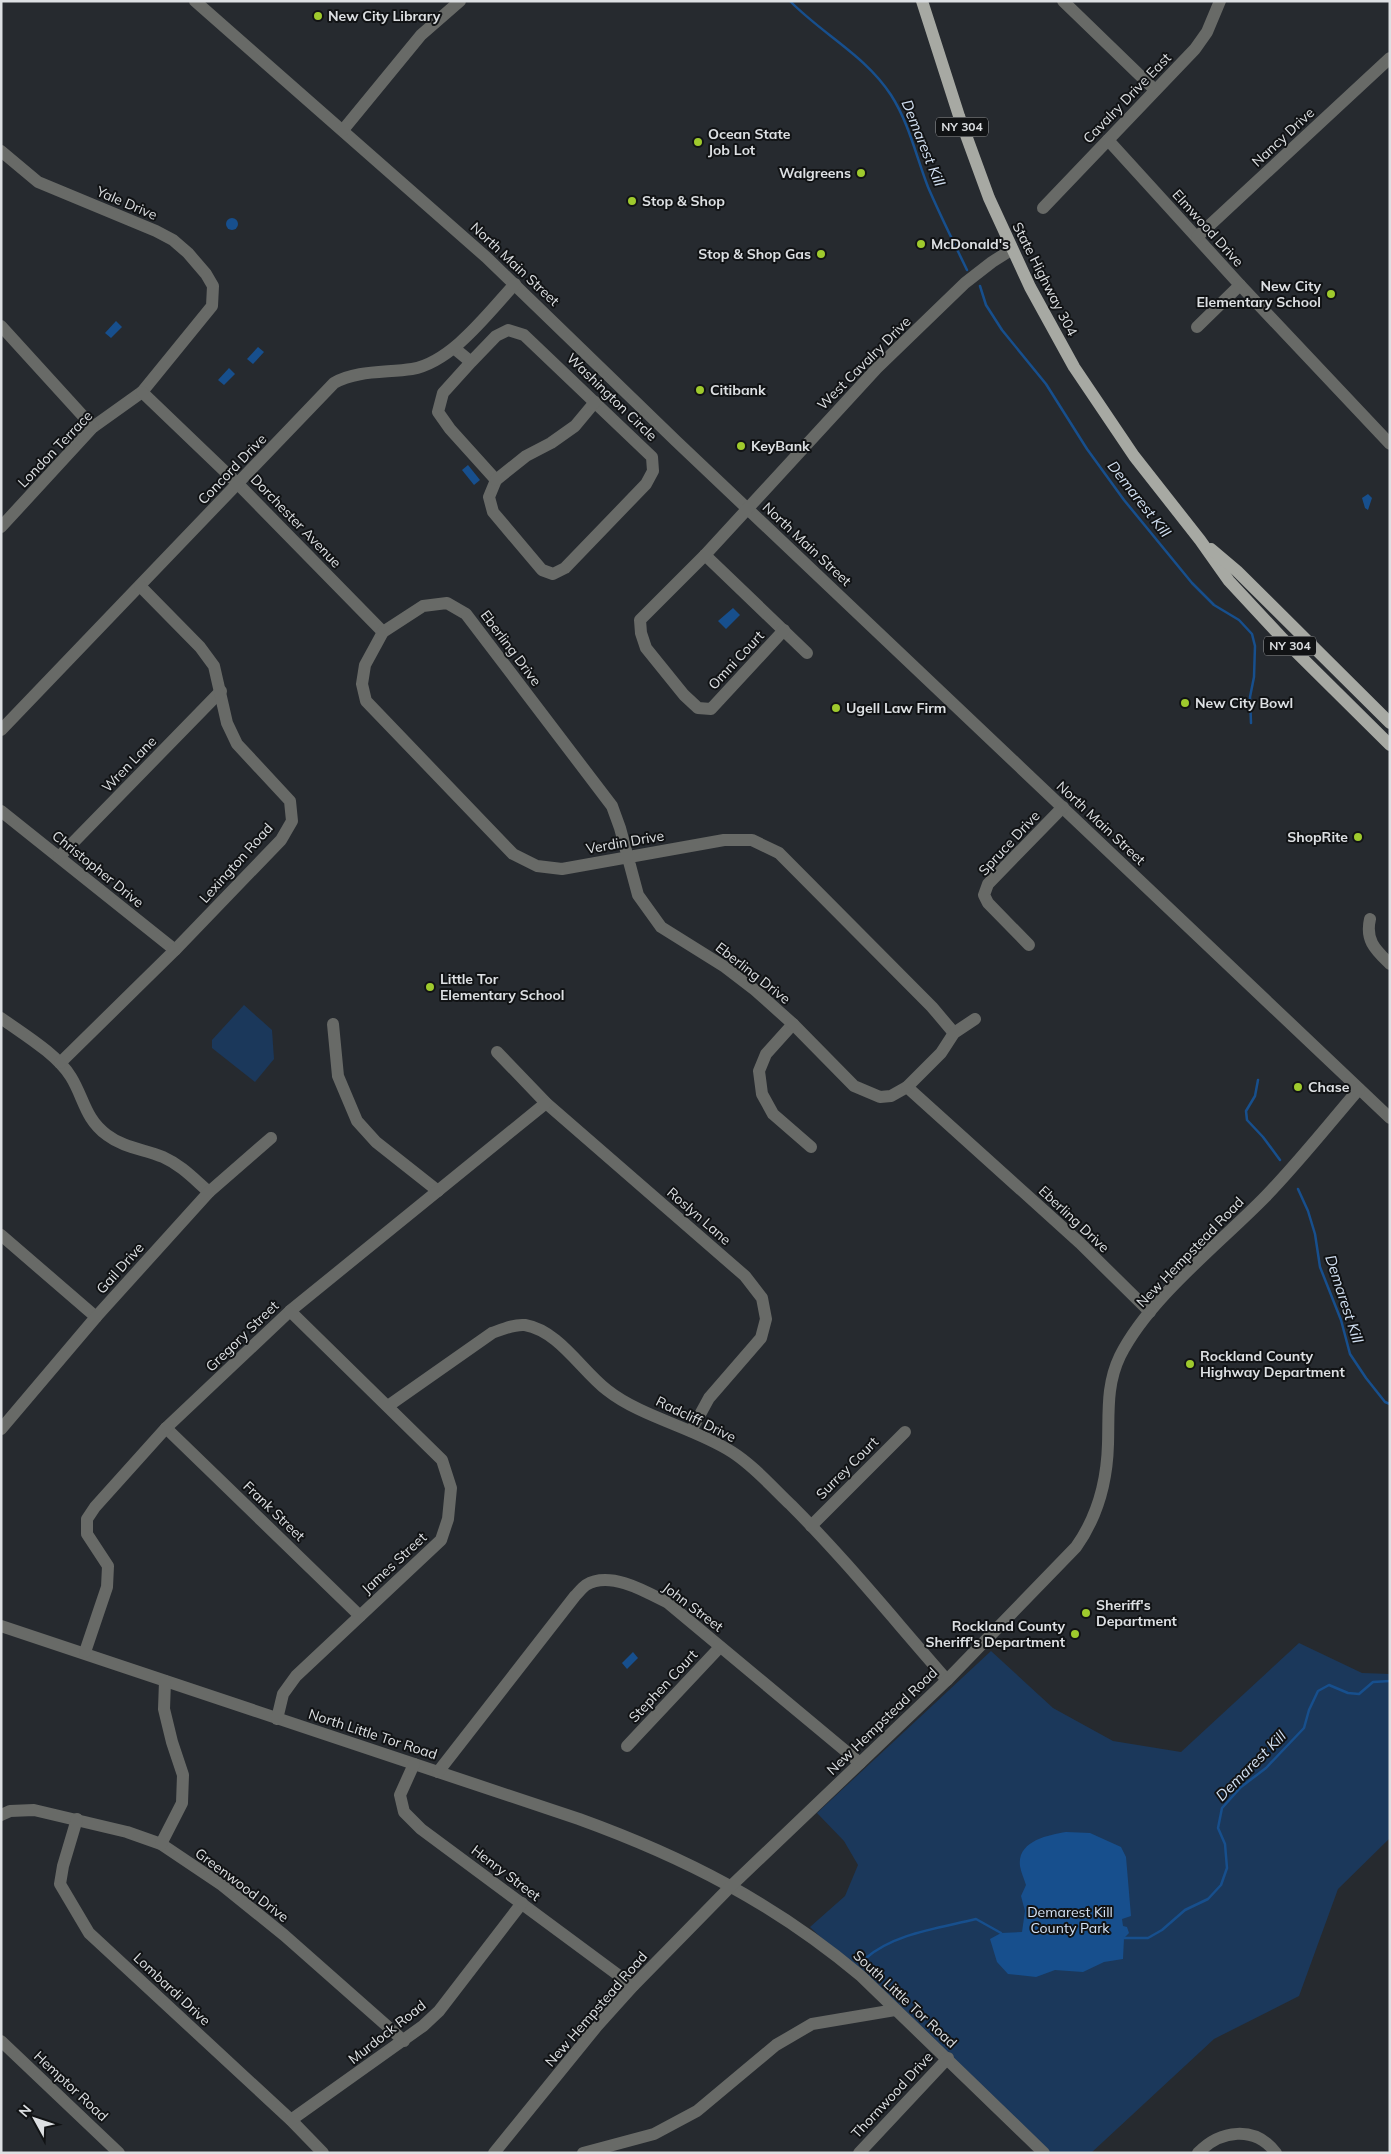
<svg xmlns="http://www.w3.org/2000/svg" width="1391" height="2154" font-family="Mulish,sans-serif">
<rect width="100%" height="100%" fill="#262a2f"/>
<g fill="#1b385b">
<path d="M244,1005l28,25 2,29 -19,23 -43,-34v-8z"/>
<path d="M1299,1643l63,30 28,1v164l-52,51 -39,107 -85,43 -123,114h-45l-236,-226 35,-31 13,-31 -14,-24 -27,-28 174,-162 62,57 60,33 68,11z"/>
</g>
<g fill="#174f8d">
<circle cx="232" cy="224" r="6"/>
<path d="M116,321l6,6 -11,11 -6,-5z"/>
<path d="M258,347l6,5 -11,12 -6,-5z"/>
<path d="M229,368l6,6 -11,11 -6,-5z"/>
<path d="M468,465l12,15 -6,5 -12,-15z"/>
<path d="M1368,494l4,4 -4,12 -3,-2 -3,-10z"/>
<path d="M733,608l7,7 -14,14 -8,-8z"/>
<path d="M633,1652l5,6 -11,11 -5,-6z"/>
<path d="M1066,1832l24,1 31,14 5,10 5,59 -9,3 1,7 4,1 2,6 -5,5 -1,21 -19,3 -21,10 -28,-2 -19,7 -28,-3 -11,-12 -7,-23 11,-6 21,-1 3,-21 -4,-15 5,-11c-2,-6 -5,-13 -6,-19 -3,-25 28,-31 46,-34z"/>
</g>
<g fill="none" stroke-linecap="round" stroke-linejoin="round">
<g stroke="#174f8d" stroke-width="2.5">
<path d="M790,1c32,33 75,54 101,94 18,28 25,61 37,92 12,28 26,56 39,83"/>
<path d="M980,286l6,19 16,25 44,54 41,65 37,51 68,83 22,22 25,15 13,14 3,12 -1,31 -4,20 1,26"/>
<path d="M1258,1080l-3,16 -9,15 1,9 16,17 17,23"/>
<path d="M1298,1189l10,22 7,23 5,33 21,53 9,34 16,24 19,24 5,2"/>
<path d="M1124,1938h24l14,-8 23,-20 23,-11 13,-14 6,-17 -2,-24 -7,-16 4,-20 19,-21 25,-19 38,-40 5,-18 9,-19 11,-6 19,8 11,1 14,-12 17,-1"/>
<path d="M866,1958c29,-25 74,-30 110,-39l25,14"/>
</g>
<g stroke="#686a67" stroke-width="12">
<path d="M195,1l291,256 190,184 714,677"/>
<path d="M1063,1l92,89"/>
<path d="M343,130l78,-95 39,-34"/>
<path d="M1108,140l132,145 150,159"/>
<path d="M1,151l37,31 118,49 17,9 15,13 18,21 7,12 -1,20 -70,86 -49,35 -92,100"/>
<path d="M1043,208l152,-159 12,-17 13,-31"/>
<path d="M1197,237l193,-179"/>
<path d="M1,326l92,101"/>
<path d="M1197,327l43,-42"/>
<path d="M454,348l17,14 -28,31 -5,19 12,17 46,51 -7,17 4,15 49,58 11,4 12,-6 81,-84 7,-13 -1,-14 -128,-122 -16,-5 -12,6 -25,26"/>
<path d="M142,392l96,92 145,148"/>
<path d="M496,480l30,-24 25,-13 24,-17 20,-24"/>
<path d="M705,555l102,98"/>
<path d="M784,630l-73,79 -13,-1 -14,-13 -38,-47 -5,-15 -1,-13 65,-65 172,-187 88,-85 27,-21 19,-12"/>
<path d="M1,730l333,-347c23,-13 52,-10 78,-14 40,-7 76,-56 103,-85"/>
<path d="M1,811l174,139"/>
<path d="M59,857l162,-166"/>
<path d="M1370,919c-5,22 6,31 20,45"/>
<path d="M1029,945l-41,-42 -4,-8 4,-11 75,-77"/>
<path d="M1,1018c22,16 56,36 70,59 13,21 14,42 36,58 17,13 37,14 56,22 18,8 31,22 46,35"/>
<path d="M333,1024l5,52 19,45 19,21 62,49"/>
<path d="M793,1024l-27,30 -7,17 3,23 11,20 38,33"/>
<path d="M954,1033l-22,-26 -153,-154 -27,-13h-28l-162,29 -25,-3 -24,-12 -147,-153 -4,-17 3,-19 18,-33 40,-26 24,-3 19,11 146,192 8,22 18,67 23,32 64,40 30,23 38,34 61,62 26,11 11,-1 16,-9 173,156 70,69"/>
<path d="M497,1052l49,51 199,173 17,22 4,21 -5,19 -52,60 -18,33"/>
<path d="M60,1063l115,-113 106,-110 11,-19 -2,-20 -53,-57 -10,-21 -13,-57 -14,-19 -60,-61"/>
<path d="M907,1087l34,-34 13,-20 21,-14"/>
<path d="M1,1235l95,82"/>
<path d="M388,1406l104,-73c11,-4 22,-9 33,-8 34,6 56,45 82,65 34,27 88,38 125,62 22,14 40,35 59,53 55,55 104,116 156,175"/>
<path d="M166,1428l194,188"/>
<path d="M1,1429l95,-112 113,-125 62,-54"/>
<path d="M811,1526l94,-94"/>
<path d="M1,1626l578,193c105,38 195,84 282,157l183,177"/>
<path d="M85,1652l22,-65 1,-21 -21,-32v-15l8,-12 71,-79 124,-117 256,-208"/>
<path d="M277,1719l6,-25 13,-18 145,-136 7,-21 3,-31 -9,-28 -152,-149"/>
<path d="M627,1746l93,-99"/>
<path d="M414,1764l-14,31 4,17 17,17 212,157"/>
<path d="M438,1772l137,-176c3,-3 7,-8 11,-11 24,-15 61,7 82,18l192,160"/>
<path d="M1,1815l9,-4 24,-1 93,22 34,12 61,41 62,50 120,106"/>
<path d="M77,1819l-14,47 -3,18 29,49 202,187 32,33"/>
<path d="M161,1844l21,-41 1,-28 -11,-33 -8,-33 1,-28"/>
<path d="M1,2041l118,112"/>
<path d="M291,2120l132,-94 16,-15 83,-108"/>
<path d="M494,2153l103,-127 36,-40 98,-100 216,-206 129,-133c22,-31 31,-65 32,-103 1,-31 -2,-59 12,-88 29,-58 99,-112 145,-159 33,-34 63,-72 94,-108"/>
<path d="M583,2153l71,-19 43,-23 79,-66 36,-21 83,-14"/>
<path d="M859,2153l89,-95"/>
<path d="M1198,2153c22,-23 57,-28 78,0"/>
</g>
<g stroke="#a7a9a3" stroke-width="12">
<path d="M922,1l37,115 30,82 41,89 44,80 60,89 66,84 29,41 54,58 107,106"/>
<path d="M1211,549l26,22 153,152"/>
</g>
</g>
<g fill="#9fca2d" stroke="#111315" stroke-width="2">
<circle cx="318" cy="16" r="5"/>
<circle cx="698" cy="142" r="5"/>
<circle cx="861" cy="173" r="5"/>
<circle cx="632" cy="201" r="5"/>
<circle cx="921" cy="244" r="5"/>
<circle cx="821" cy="254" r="5"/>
<circle cx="1331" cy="294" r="5"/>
<circle cx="700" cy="390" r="5"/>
<circle cx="741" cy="446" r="5"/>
<circle cx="1185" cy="703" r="5"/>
<circle cx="836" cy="708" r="5"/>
<circle cx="1358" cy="837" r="5"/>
<circle cx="430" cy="987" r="5"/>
<circle cx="1298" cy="1087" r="5"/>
<circle cx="1190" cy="1364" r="5"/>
<circle cx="1086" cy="1613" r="5"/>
<circle cx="1075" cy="1634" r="5"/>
</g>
<g text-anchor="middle" stroke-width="4" stroke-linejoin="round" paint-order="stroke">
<g fill="#111315" stroke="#a0a2a5" stroke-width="1">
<rect x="936" y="117.5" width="52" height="19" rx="4"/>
<rect x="1264" y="636.5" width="52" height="19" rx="4"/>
</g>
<g font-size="12" font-weight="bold" fill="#dde0e3">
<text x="962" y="131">NY 304</text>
<text x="1290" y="650">NY 304</text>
</g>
<g font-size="14" font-weight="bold" fill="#dde0e3" stroke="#111315" text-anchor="start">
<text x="328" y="21">New City Library</text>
<text x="708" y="139">Ocean State<tspan x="708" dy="16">Job Lot</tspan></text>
<text x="851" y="178" text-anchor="end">Walgreens</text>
<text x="642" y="206">Stop &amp; Shop</text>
<text x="931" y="249">McDonald's</text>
<text x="811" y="259" text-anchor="end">Stop &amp; Shop Gas</text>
<text x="1321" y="291" text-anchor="end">New City<tspan x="1321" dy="16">Elementary School</tspan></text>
<text x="710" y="395">Citibank</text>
<text x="751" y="451">KeyBank</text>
<text x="1195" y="708">New City Bowl</text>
<text x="846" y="713">Ugell Law Firm</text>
<text x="1348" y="842" text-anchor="end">ShopRite</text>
<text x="440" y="984">Little Tor<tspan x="440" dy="16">Elementary School</tspan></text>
<text x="1308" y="1092">Chase</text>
<text x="1200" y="1361">Rockland County<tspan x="1200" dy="16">Highway Department</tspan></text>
<text x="1096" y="1610">Sheriff's<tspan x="1096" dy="16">Department</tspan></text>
<text x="1065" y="1631" text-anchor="end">Rockland County<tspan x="1065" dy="16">Sheriff's Department</tspan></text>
</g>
<g font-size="14" fill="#dde0e3" stroke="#111315">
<text transform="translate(1127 98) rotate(-46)" y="5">Cavalry Drive East</text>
<text transform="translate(1283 137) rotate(-43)" y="5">Nancy Drive</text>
<text transform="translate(127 203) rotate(23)" y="5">Yale Drive</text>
<text transform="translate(1208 228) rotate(48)" y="5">Elmwood Drive</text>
<text transform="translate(515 264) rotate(43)" y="5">North Main Street</text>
<text transform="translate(1045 279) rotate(63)" y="5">State Highway 304</text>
<text transform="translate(864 363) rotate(-45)" y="5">West Cavalry Drive</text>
<text transform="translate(612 397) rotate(44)" y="5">Washington Circle</text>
<text transform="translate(55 449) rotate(-46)" y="5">London Terrace</text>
<text transform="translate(232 469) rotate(-46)" y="5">Concord Drive</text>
<text transform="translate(296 521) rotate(46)" y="5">Dorchester Avenue</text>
<text transform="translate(807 544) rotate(43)" y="5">North Main Street</text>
<text transform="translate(511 648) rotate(53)" y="5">Eberling Drive</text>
<text transform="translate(736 660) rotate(-47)" y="5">Omni Court</text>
<text transform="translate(129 764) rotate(-46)" y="5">Wren Lane</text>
<text transform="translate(1101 823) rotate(43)" y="5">North Main Street</text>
<text transform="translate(625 842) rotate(-10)" y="5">Verdin Drive</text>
<text transform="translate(1009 843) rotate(-47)" y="5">Spruce Drive</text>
<text transform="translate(236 863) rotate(-48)" y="5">Lexington Road</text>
<text transform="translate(98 869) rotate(39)" y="5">Christopher Drive</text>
<text transform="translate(753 973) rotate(38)" y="5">Eberling Drive</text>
<text transform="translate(699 1216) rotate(41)" y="5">Roslyn Lane</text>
<text transform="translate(1074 1219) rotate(43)" y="5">Eberling Drive</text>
<text transform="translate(1190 1252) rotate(-46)" y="5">New Hempstead Road</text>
<text transform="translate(120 1268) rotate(-48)" y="5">Gail Drive</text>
<text transform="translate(242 1336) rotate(-44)" y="5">Gregory Street</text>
<text transform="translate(696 1419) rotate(26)" y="5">Radcliff Drive</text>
<text transform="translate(847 1468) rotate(-45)" y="5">Surrey Court</text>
<text transform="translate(274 1511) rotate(44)" y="5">Frank Street</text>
<text transform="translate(394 1563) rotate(-43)" y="5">James Street</text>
<text transform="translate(693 1607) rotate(37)" y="5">John Street</text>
<text transform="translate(663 1686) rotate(-47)" y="5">Stephen Court</text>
<text transform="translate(882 1721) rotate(-44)" y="5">New Hempstead Road</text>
<text transform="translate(373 1734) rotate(18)" y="5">North Little Tor Road</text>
<text transform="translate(506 1873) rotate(37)" y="5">Henry Street</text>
<text transform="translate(242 1885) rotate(37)" y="5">Greenwood Drive</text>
<text transform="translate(172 1989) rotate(43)" y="5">Lombardi Drive</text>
<text transform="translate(905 1999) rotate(43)" y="5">South Little Tor Road</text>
<text transform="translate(596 2009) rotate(-49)" y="5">New Hempstead Road</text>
<text transform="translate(387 2032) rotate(-38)" y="5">Murdock Road</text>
<text transform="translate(71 2086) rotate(43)" y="5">Hemptor Road</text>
<text transform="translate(892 2095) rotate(-47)" y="5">Thornwood Drive</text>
</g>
<g font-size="14" fill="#d5e3f5" stroke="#111315">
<text x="1070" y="1917">Demarest Kill<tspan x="1070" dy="16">County Park</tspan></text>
</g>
<g font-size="15" font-style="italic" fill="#d2e0f2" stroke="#111315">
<text transform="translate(923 143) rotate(68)" y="5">Demarest Kill</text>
<text transform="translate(1139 499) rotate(52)" y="5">Demarest Kill</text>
<text transform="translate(1344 1299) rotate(72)" y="5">Demarest Kill</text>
<text transform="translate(1251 1766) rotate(-45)" y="5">Demarest Kill</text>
</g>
</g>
<rect width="1391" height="2154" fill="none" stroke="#dde0e3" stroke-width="5"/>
<g transform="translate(35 2119) rotate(310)" stroke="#111315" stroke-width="4" paint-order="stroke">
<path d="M0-4L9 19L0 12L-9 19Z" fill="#dde0e3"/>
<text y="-8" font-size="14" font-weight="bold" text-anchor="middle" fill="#dde0e3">N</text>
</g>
</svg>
